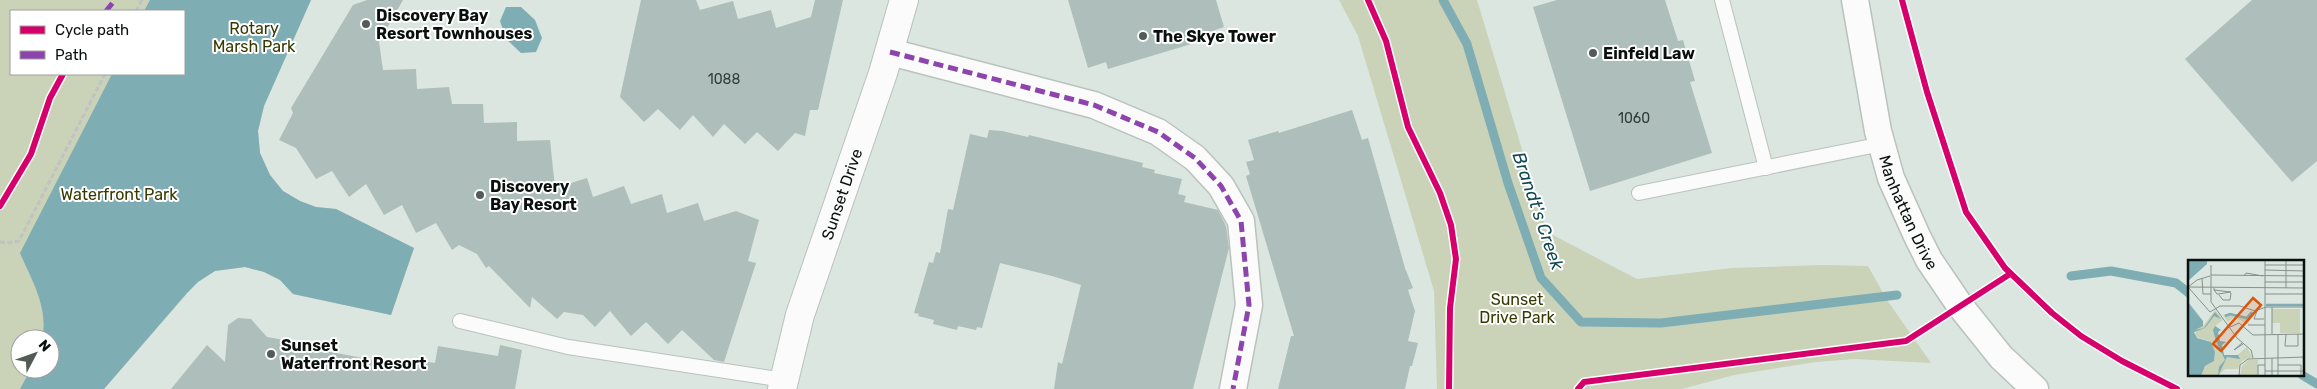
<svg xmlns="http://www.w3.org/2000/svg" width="2317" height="389" font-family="Rubik,sans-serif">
<rect width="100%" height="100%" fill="#dbe6e0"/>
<g fill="#cad2b8" fill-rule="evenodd">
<path d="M0,0h311l-47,106 -6,25 2,22 10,22 13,16 17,10 16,6 20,2 78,39 -23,67 -98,-21 -13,-14 -16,-8 -19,-5 -30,4 -18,11 -93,107h-104zM11,11h173v63h-173zM20,339h30v30h-30z"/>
<path d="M1339,0h138l70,232 90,47 95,-11 91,-3 45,1 19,34 44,63 -76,-4 -39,3 -82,13 -52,14h-245l-3,-98 -76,-255z"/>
</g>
<g fill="#7fadb4">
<path d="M150,0h161l-47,106 -6,25 2,22 10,22 13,16 17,10 16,6 20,2 78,39 -23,67 -98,-21 -13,-14 -16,-8 -19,-5 -30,4 -17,11 -11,11 -83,96h-84l11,-20h19v-30h-8c7,-31 -10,-58 -22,-86l92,-179h72v-63h-40z"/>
<path d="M506,7h15l14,13 7,18 -6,14 -15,1 -15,-14 -6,-18z"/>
</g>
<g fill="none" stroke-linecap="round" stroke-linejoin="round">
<g stroke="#7fadb4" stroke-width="9">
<path d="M1443,0l24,44 41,139 33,95 40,44 80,1 236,-28"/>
<path d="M2071,276l40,-5 65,12 14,11"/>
<path d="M2302,375l15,9"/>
</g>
</g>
<g fill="#adbebb">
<path d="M367,0h36l-24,42 4,28 33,-1 1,20 32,-2 3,17h31l1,19 33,-1v19l33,-1 5,48 32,-10 6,19 31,-11 7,18 31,-10 5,19 31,-10 6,18 32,-10 23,9 -11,41 8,2 -32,99 -10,-2 -32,-30 -14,14 -22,-22 -15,14 -21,-25 -15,16 -12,-12 -19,-3 -7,7 -25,-22 -2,11 -41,-42 -3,2 -9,-14 -18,-9 -7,5 -16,-27 -20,10 -14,-28 -18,10 -18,-31 -17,13 -17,-26 -16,8 -20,-31 -17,-8 14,-27 -2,-5 62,-103z"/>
<path d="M641,0h55l4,10 33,-9 5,18 33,-9 5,18 35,-11 4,-17h28l-25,110h-8l-5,26 -10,-3 -17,18 -21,-19 -12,12 -21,-20 -11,13 -20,-22 -13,15 -22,-21 -14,13 -24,-25z"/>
<path d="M1068,0h148l8,27 -18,6 2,6 -100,30 -2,-7 -18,6z"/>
<path d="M1557,0h108l13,41 5,-1 12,41 -5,1 22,71 -122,38 -57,-184z"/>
<path d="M2252,0h65v161l-25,21 -107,-123z"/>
<path d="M1352,110l10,30 6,-2 37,130 8,20 -5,2 7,21 -7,30 10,2 -6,23h-2l-5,23h-127l13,-53h3l-48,-160 4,-2 -4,-12 8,-2 -6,-20 30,-9 1,2z"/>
<path d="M989,130l13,1 26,6 1,-2 114,28 -1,4 13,3 -1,3 28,6 -4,15 8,2 -2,6 34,8 8,16 3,22 -36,141h-139l4,-27 4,2 19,-79 -29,-9 -52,-13 -18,65 -5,-1 -1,3 -18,-4 -1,4 -24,-6 1,-4 -16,-4 1,-2 -5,-1 15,-51 4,1 3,-11 4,1 8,-44 5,1 17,-76 17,4z"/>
<path d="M238,318l13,1 16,18 17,3v3l131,25 1,-8 19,3 3,-17 60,10 2,-11 22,5 -7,39h-344l36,-44 18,17 3,-37z"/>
</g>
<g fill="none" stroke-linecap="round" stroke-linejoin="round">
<defs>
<g id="lane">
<path d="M1722,0l44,168"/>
<path d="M1639,193l243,-49"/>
<path d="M460,321l108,26 216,33"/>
</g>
<g id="street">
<path id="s1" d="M1855,0l23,131 13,47 26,58 12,24 32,47 40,50 34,32"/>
<path d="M890,52l204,53 64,27 37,26 26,28 20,35 8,84 -16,84"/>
</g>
<g id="secondary">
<path id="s2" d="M782,389l18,-74 83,-242 21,-73"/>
</g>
</defs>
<use href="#lane" stroke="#bac2bd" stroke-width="16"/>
<use href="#street" stroke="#bac2bd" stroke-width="29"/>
<use href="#secondary" stroke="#bac2bd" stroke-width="30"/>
<g stroke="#c0c3c1" stroke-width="3" stroke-dasharray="5 2.5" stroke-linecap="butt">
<path d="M136,11l6,-11"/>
<path d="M0,242l7,1 12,-2 86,-167"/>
</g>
<use href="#lane" stroke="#fafbfa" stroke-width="14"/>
<use href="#street" stroke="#fafbfa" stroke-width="26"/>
<use href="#secondary" stroke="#fafbfa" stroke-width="28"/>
<g stroke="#8e44ad" stroke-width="5" stroke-dasharray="10 5" stroke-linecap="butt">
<path d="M106,11l9,-11"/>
<path d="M890,52l204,53 64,27 37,26 26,28 20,35 8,84 -16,84"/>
</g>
<defs>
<g id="cycleway">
<path d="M1368,0l18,41 22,86 32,66 11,32 5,34 -6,49 -1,81"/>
<path d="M1902,0l25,92 39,120 39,56 47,45 29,23 41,25 55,28"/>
<path d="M0,206l31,-52 19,-56 13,-24"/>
<path d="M1578,389l6,-7 322,-41 104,-67"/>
</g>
</defs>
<use href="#cycleway" stroke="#fff" stroke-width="9"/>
<use href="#cycleway" stroke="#d6006c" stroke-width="6"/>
</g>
<g fill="#535b57" stroke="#fff" stroke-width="2">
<circle cx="366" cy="24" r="5"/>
<circle cx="1143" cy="36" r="5"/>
<circle cx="1593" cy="53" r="5"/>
<circle cx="480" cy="195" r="5"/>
<circle cx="271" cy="354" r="5"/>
</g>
<g text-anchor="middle" stroke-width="4" stroke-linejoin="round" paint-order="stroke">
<g font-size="14" fill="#333c38">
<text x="724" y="84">1088</text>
<text x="1634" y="123">1060</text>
</g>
<g font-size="16" font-weight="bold" fill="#0a100d" stroke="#fff" text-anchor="start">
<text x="376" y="21">Discovery Bay<tspan x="376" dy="18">Resort Townhouses</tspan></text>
<text x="1153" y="42">The Skye Tower</text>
<text x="1603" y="59">Einfeld Law</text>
<text x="490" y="192">Discovery<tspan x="490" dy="18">Bay Resort</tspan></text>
<text x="281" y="351">Sunset<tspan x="281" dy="18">Waterfront Resort</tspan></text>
</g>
<g font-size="16" fill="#373a00" stroke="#fff">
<text x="254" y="34">Rotary<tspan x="254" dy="18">Marsh Park</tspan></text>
<text x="119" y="200">Waterfront Park</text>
<text x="1517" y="305">Sunset<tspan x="1517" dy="18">Drive Park</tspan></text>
</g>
<g font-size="16" fill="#0a100d" stroke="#fff">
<text dy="6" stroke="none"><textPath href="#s2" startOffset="204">Sunset Drive</textPath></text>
<text dy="6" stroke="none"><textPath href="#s1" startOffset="220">Manhattan Drive</textPath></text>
</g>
<g font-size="18" font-style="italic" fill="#114953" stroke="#fff">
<text transform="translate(1538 211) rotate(71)" y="6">Brandt's Creek</text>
</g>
</g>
<g transform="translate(2188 260)">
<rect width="116" height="116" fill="#dbe6e0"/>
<path d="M84,49h28v24h-20v-10h-8zM27,50l8,10 -8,6 6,4 -3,2 2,9 6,1 -4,3 2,10 12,1 11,-9 5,10 -10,4 -4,8h-13l-7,7h-17l4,-10 9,-5 1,-9 -6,-11 -13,-4 -1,-9 9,-3zM63,52h3l-6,12 -14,-7 -6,5 -5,-7 7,-1 14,4zM60,100h10v16h-18l2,-10z" fill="#cad2b8"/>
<path d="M0,0h19v4l-19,17zM0,42l15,19v5l-8,4 9,-2 11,-16 6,7 -7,-3 -9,12 -11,4 3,6 14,4 4,10 -1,9 -9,5 -4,10h-13zM27,66l6,4 -3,2 2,9 6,1 -4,3 2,10h14l2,4 -13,-2 -9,19 1,-9 6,-7 -9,-19 -3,-11z" fill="#7fadb4"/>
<path fill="none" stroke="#7fadb4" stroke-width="2.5" d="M78,45h39M37,56l5,-2 17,4 5,-6"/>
<path fill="none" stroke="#87908c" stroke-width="1" d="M98,0v28M23,5v37l26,36 14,12 2,8M77,5h40M77,10l40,1M23,15l94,1M22,16l-13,4 -9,7 22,25 10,-6h20l15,5 11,-4h39M56,16l2,-3 17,3M14,18l1,16h8M77,22h40M0,27l117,1M26,28v2l3,4h1l13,-2 -17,-2M77,34h40M31,35l4,5h7l1,-7M84,47v27M69,51l-3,8h10M60,65h17M42,67l9,-4 14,12 52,-1M90,74v42M98,74l-1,12h13v-12M54,83l-8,7 9,-6M90,105h23v11h-5M77,111h40M51,116l1,-11 8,-6 57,-2M70,116v-11h7M77,116v-116M84,116v-18"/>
<path fill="#dd550c" fill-opacity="0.15" stroke="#dd550c" stroke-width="2.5" d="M65,38l8,7 -40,46 -8,-7z"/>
<rect width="116" height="116" fill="none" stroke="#0a100d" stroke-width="2.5"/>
</g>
<rect x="10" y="10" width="175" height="65" fill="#ffffff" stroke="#9d9f9e"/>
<rect x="20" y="26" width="25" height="8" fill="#d6006c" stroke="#9d9f9e"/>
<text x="55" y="35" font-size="15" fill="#0a100d">Cycle path</text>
<rect x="20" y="51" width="25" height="8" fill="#8e44ad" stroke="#9d9f9e"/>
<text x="55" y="60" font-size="15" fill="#0a100d">Path</text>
<g transform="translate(35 354) rotate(49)"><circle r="24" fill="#ffffff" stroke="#9d9f9e"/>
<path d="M0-4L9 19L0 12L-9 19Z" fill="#535b57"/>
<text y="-8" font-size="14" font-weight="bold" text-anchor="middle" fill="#0a100d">N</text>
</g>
</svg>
